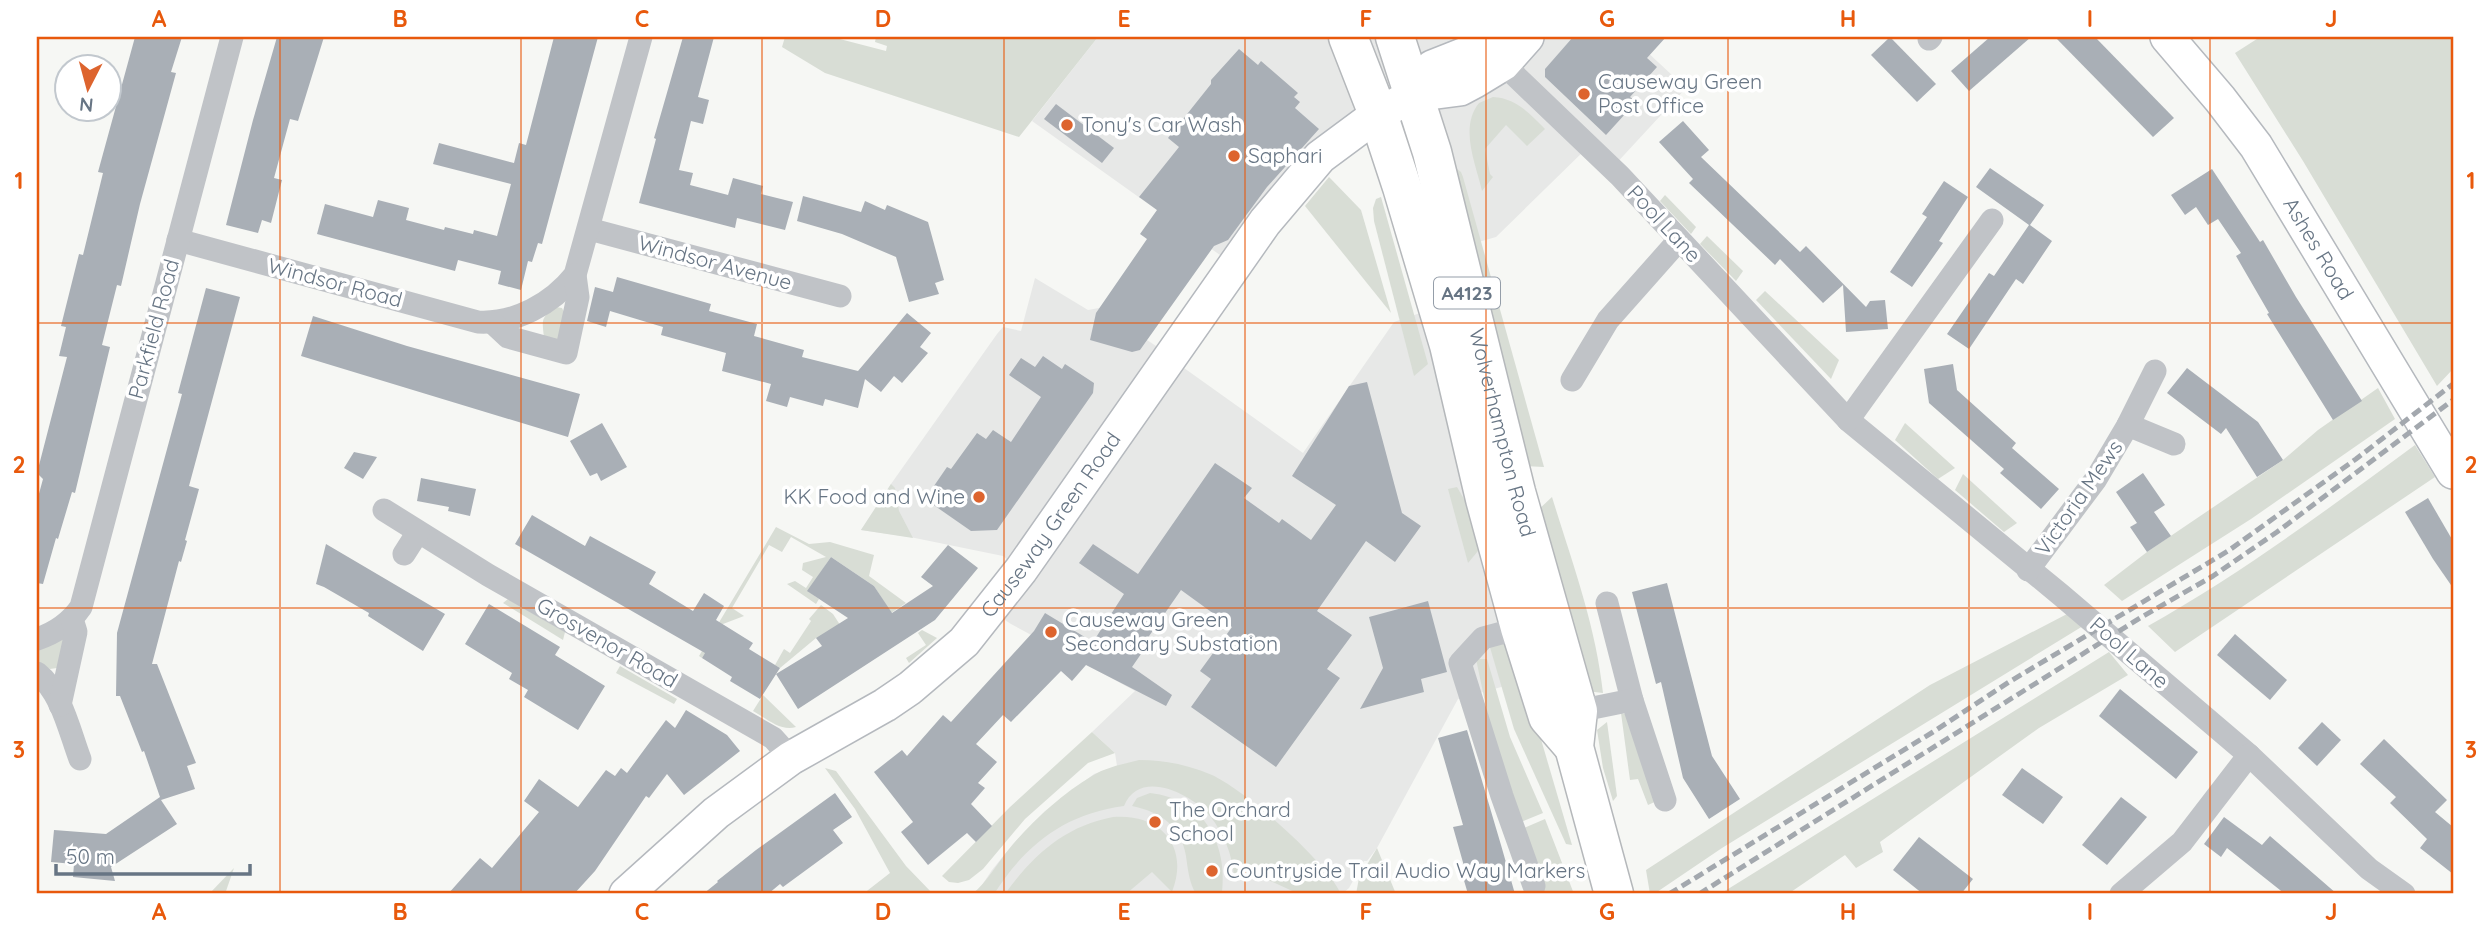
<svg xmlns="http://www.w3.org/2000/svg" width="2490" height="931" font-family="Quicksand,sans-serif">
<rect width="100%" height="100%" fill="#f6f7f4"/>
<g fill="#e7e8e7">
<path d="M1098,37h533l55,51 -74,80 -23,-22 -93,91 -49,14 -45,-149 -24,12 -144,151 -202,-144z"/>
<path d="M1035,278l53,32 11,-2 72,48 -1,2 133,95 91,-131 67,-23 62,382 -65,18 -81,149 -10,13h-3l-15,27 -7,6h-370l8,-6 12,-18 21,-26 32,-33 49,-37 23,-8 -2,-13 -23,-21 43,-41 -124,-67 -21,-14 31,-39 -18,-15 -93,-19 -49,-7 30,-46 106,-150 6,-7 18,4z"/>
</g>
<g fill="#d8ddd5">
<path d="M785,37h47l54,14 1,-5 -12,-4 1,-5h222l-79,100 -194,-64 -43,-26z"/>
<path d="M2260,37h193v332l-16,17 -134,-225 -68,-108z"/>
<path d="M1493,97c23,1 37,17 52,32l-18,17 -21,-21 -21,24 5,25 3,3 -11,14c-6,-27 -23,-63 -3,-88z"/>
<path d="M1457,169l4,3 2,5 81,290 -21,-1 -71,-295z"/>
<path d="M1329,177l32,33 30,103 -86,-107z"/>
<path d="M1665,195l31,32 -5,7 -31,-33z"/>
<path d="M1381,197l47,167 -14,12 -40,-155 -1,-13 3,-9z"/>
<path d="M1707,236l36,35 -7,10 -36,-37z"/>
<path d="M1765,291l74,69 -8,19 -75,-79z"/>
<path d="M556,307l6,1 2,4 -7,33 -13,-8c-2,-19 -3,-19 12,-30z"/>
<path d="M2378,388l17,31 -144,100 -129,82 -18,-16 43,-33 136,-92 35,-30z"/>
<path d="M1905,423l50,45 -17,11 -43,-39z"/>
<path d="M2415,445l20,32 -260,175 -27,-26c94,-53 180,-117 267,-181z"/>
<path d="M1963,474l54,49 -13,9 -49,-42z"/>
<path d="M891,484l4,4 4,23 14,27 -52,-8z"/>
<path d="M1457,487l18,31 8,27 -15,18 -20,-74z"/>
<path d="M1552,497c20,65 44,129 51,196l-17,-2 -50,-179z"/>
<path d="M776,527l33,17 21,-2 44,13 -5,21 37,27 -15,10 -17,-27 -43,-29 -23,34 11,8 -3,5 -29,-20 8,-3 11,7 7,-11 -11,-7 1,-7 23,-6 -35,-20 -9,15 -13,-7 -37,63 12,8 -21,8 -21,34 -3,-2z"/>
<path d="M508,599l57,33 -2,8 -60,-37z"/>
<path d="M821,605l12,9 11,17 -28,7 -36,30 -5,-3 9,-16 6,4 21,-32 -2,-2z"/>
<path d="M2067,614l16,12 -361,222 -68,46h-4l-4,-24 284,-185z"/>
<path d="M922,630l15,8 -28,25 -3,-5 20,-13 -8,-12z"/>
<path d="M1511,637l61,208 -6,-1 -52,-115 -25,-85z"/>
<path d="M64,638l-7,30 -7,1 -13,-5v-17z"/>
<path d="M2109,652l19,23 -89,53 -159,114 3,10 -27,16 -11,-13 -57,39h-68z"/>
<path d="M1476,659h11l23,78 33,76 -22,9 -28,-82z"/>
<path d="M620,666l57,33 -3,5 -58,-31z"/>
<path d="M763,695l33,32c-15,5 -30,-9 -43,-16z"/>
<path d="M1621,713l4,1 34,86 -11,5 -10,-26 -8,1z"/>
<path d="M1607,722l10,74 -4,5 -10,-33 -6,-38z"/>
<path d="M1092,732l23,21 -27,10 -63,56 -42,50 -14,11 -11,3 -9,-1 -7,-6 68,-69z"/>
<path d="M1139,760c26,0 49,5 73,15 33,15 115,87 129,119h-42l-33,-15 -32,-3c-2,-22 -10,-42 -24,-60 -19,-23 -71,-48 -86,-10 -59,8 -98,38 -130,88h-22c14,-10 26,-32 38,-46 22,-27 52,-54 82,-72 14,-9 32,-12 47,-16z"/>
<path d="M825,768l11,3 70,95 27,28h-70l27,-21 -35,-64z"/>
<path d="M1150,793c54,6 78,50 72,101h-26c-7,-12 -8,-24 -10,-38 -5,-30 -25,-44 -54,-50l5,-8z"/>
<path d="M1113,817c47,-4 77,29 59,75l-20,-20 -26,22h-121c28,-39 60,-68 108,-77z"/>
<path d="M1545,819l29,75h-50l18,-14 -18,-52z"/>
<path d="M1377,848l19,46h-40l3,-16z"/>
<path d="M234,868l-9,26h-16z"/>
</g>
<g fill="#a9afb6">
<path d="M135,37h47l-11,35 5,1 -36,131 -19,82 -4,-1 -15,60 8,2 -35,146 -3,-1 -14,47 -2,-1 -13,46 -6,-1v-82l6,-22 -6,-6 30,-116 -8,-1 7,-29 -5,-1 18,-72 4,1 20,-82 -5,-1z"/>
<path d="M277,37h47l-26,84 -8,-2 -16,59 8,2 -11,43 -9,-3 -4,13 -32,-8 27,-105z"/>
<path d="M554,37h44l-56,207 -4,-1 -6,19 -4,-1 -7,29 -23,-6 3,-13 -43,-11 -3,11 -138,-37 8,-30 48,13 5,-17 31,8 -3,12 38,10 1,-3 28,7 1,-4 23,6 14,-52 -78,-20 6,-21 75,20 5,-20 7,2z"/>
<path d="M683,37h31l-16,60 11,3 -6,24 -12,-3 -12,49 14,3 -3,12 38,10 5,-17 30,8 -2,8 32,8 -8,28 -48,-12 -2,10 -96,-25 17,-64 -2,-1z"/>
<path d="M1573,37h93l-19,21 10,9 -27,30 6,5 -30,33 -61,-58v-8z"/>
<path d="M1890,37l46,47 -19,18 -46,-47z"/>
<path d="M1990,37h41l-62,54 -18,-20z"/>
<path d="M2055,37h40l79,81 -21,19z"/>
<path d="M1239,49l19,16 3,-4 37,32 -4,4 6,5 -5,6 24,21 -52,58 -39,53 -14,6 -74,104 -8,2 -42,-12 6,-27 51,-74 -7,-5 17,-24 -18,-13 40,-50 -11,-9 43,-54v-4z"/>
<path d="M1056,104l58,44 -12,15 -58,-44z"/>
<path d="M1683,121l26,29 -8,7 99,95 6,-6 60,61 4,-6 15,-1 3,29 -42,3 -3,-47 -20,18 -43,-44 -5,6 -86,-82 4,-4 -34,-37z"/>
<path d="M1990,168l54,37 -14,20 22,16 -29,43 -7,-5 -47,70 -22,-15 42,-61 5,3 35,-51 -53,-38z"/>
<path d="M2212,169l48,73 3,-2 33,57 66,104 -29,19 -66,-106 2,-1 -33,-57 5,-3 -23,-34 -10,6 -12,-18 -11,8 -14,-20z"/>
<path d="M1944,181l24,16 -29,44 4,2 -31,44 -22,-15 37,-55 -5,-3z"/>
<path d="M803,196l58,16 4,-11 20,9 2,-5 41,17 16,58 -9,3 4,11 -30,8 -13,-45 -54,-23 -45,-13z"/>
<path d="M617,277l94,27 -2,7 48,13 -3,12 50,14 -2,7 56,14 49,-58 24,20 -11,14 8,6 -26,30 -8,-7 -13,16 -16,-13 -7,29 -33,-9 -2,7 -33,-9 -3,10 -21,-6 5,-17 -49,-13 4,-18 -65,-18 2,-8 -53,-16 -4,16 -19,-6 8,-34 18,5z"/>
<path d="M206,288l34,9 -51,189 10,3 -14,51 2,1 -6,21 -2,-1 -27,103h5l33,84 6,15 -9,3 8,23 -34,11 16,24 -66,43 4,14 -42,-4 1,-13 -23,-2 3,-32 52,4 54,-37 -16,-46 -2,1 -22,-56h-4l1,-63 65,-239 -4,-1z"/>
<path d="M313,316l94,30 173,48 -12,43 -267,-81z"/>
<path d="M1043,356l19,13 3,-5 29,19 -1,10 -96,137 -26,1 -46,-32 22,-32 4,2 26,-36 9,6 7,-9 18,12 30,-45 -32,-22 12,-17 14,9z"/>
<path d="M1953,364l4,26 59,53 -4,5 47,41 -18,20 -41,-36 4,-4 -75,-66 -5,-34z"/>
<path d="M2187,368l71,54 25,38 -26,17 -31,-49 -5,6 -54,-41z"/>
<path d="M1367,382l35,131 19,13 -26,36 -29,-21 -49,70 35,24 -25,34 13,9 -64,89 -85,-60 20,-28 -11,-8 32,-44 -51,-37 -43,62 3,2 -9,13 40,28 -6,11 -80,-41 -14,16 -11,-10 -50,51 -8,-7 -27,29 21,18 -19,21 7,5 -14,16 21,22 -16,16 -9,-9 -39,32 -27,-33 12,-10 -39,-50 28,-22 5,6 36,-41 8,7 83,-91 11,-18 48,29 31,-48 -45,-31 14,-19 45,30 77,-111 37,25 -8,10 35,25 3,-4 29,21 25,-35 -44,-29 57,-90z"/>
<path d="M602,423l25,44 -26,14 -4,-8 -7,3 -20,-35z"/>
<path d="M354,452l23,5 -14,22 -19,-11z"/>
<path d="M2143,473l22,32 -11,7 17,24 -24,16 -17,-25 7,-4 -21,-31z"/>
<path d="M421,478l55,11 -6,27 -22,-5 1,-4 -32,-6z"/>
<path d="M2428,498l25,43v47l-20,-29 -28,-47z"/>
<path d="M532,515l53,31 5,-10 66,36 -7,12 44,27 11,-18 20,13 -8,14 37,23 -4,6 31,19 -20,31 -30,-18 2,-4 -30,-19 3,-5 -190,-109z"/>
<path d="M326,544l119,70 -22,37 -55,-35 1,-3 -45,-26 -8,-3z"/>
<path d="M948,545l30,23 -43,52 -137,89 -22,-35 46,-28 -6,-8 32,-20 -41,-27 24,-34 43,29 18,27 41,-27 -12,-9z"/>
<path d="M1667,583l45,173 28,43 -31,20 -26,-41 -22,-96 -5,2 -24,-92z"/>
<path d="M1428,601l19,71 -26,7 3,13 -64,17 23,-41 -14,-51z"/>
<path d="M489,604l71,43 -5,8 50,31 -27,44 -54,-33 4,-7 -19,-11 3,-6 -47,-29z"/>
<path d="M2235,634l52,46 -17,20 -53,-45z"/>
<path d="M2120,689l78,63 -22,27 -77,-63z"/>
<path d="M686,710l41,25 13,16 -56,44 -17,-21 -18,24 -3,-2 -51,75 -21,23h-126l32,-36 12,10 47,-56 -15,-11 15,-22 39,28 28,-37 9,6 6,-8 6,5 39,-53 9,8z"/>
<path d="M2322,722l19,18 -24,26 -19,-18z"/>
<path d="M1467,730l34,115 14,49h-47l-8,-27 4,-1 -11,-39 10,-2 -25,-87z"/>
<path d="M2384,739l63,61 -12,12 18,15v47l-33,-26 7,-9 -37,-36 6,-6 -36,-33z"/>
<path d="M2022,768l41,29 -20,27 -41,-29z"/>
<path d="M835,793l17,24 -19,13 10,13 -60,44 -3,-3 -12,10h-65l15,-12 -1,-1 39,-31z"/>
<path d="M2121,797l26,20 -40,48 -25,-20z"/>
<path d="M2224,817l38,28 8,-9 67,58h-52l-58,-46 -6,9 -17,-13z"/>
<path d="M1919,837l54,42 -12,15h-38l-30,-24z"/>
</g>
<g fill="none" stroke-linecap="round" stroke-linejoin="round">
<defs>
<g id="secondary">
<path id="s1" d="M2167,37l53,62 36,47 197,326"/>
<path d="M1414,95l18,-28 76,-30"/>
<path id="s2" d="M626,894l90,-81 75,-55 94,-53 25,-17 54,-46 57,-72 244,-348 55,-65 58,-43 36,-19 46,-6 15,-8 28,-17 24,-27"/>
</g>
<g id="highway">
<path d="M1348,37l30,77 24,73 47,158 36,154 35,129 28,89 26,30"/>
<path id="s3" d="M1395,37l37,115 84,340 62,219 -4,36 40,147"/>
</g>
</defs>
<use href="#secondary" stroke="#b5b9be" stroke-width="36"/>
<use href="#highway" stroke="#b5b8bb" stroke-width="41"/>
<g stroke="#c0c3c7" stroke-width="23">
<path d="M1929,39l2,-2"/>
<path d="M1491,61l12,3 117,112 228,244 213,175 188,160 120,114 35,25"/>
<path d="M589,229l251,67"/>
<path d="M178,240l300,82c37,2 74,-18 97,-47l66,-238"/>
<path d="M493,323l15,14 58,16 12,-56 -3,-22"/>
<path d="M1572,380l36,-60 71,-80"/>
<path d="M1848,420l144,-200"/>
<path d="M2128,425l46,19"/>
<path d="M384,510l104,65 285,163 18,20"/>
<path d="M404,554l14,-22"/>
<path d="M2028,570l68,-91 32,-54 27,-54"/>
<path d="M1607,603l25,97 33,100"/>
<path d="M1520,628l-37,10 -23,25 42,133 32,90"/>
<path d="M37,639c18,-6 33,-16 44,-32l151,-570"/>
<path d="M37,673c25,20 32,57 43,86"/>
<path d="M60,705l16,-73 -4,-13"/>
<path d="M1578,711l54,-11"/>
<path d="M2121,894l61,-52 67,-87"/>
</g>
<use href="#secondary" stroke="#fff" stroke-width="33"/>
<use href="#highway" stroke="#fff" stroke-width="38"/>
<g stroke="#a3a8ae" stroke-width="5" stroke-dasharray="10 5" stroke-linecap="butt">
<path d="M1669,894l264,-162 76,-50 219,-131 128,-92 97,-75"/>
<path d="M1699,894l441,-276 73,-42 64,-44 176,-132"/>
</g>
</g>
<path fill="none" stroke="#e8590c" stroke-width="2" stroke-opacity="0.55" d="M280,37v857M521,37v857M762,37v857M1004,37v857M1245,37v857M1486,37v857M1728,37v857M1969,37v857M2210,37v857M37,323h2416M37,608h2416"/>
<g fill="#dd642e" stroke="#fff" stroke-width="2.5">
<circle cx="1584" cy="94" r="7"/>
<circle cx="1067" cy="125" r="7"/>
<circle cx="1234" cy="156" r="7"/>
<circle cx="979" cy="497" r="7"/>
<circle cx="1051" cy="632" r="7"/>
<circle cx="1155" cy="822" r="7"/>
<circle cx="1212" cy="871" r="7"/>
</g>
<g text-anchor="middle" stroke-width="7" stroke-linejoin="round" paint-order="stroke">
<rect fill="#fff" stroke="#959ea9" stroke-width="2" x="1434" y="277.5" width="66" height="31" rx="5"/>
<g font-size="19" font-weight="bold" fill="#677584">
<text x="1467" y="300">A4123</text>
</g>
<g font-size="21" fill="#677584" stroke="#fff" text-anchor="start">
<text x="1598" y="89">Causeway Green<tspan x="1598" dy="24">Post Office</tspan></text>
<text x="1081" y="132">Tony's Car Wash</text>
<text x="1248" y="163">Saphari</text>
<text x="965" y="504" text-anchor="end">KK Food and Wine</text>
<text x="1065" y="627">Causeway Green<tspan x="1065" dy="24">Secondary Substation</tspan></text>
<text x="1169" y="817">The Orchard<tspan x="1169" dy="24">School</tspan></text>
<text x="1226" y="878">Countryside Trail Audio Way Markers</text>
</g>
<g font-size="21" fill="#677584" stroke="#fff">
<text transform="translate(1664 224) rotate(47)" y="7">Pool Lane</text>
<text dy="7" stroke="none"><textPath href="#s1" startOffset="261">Ashes Road</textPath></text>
<text transform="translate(715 263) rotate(15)" y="7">Windsor Avenue</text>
<text transform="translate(335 283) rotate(15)" y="7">Windsor Road</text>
<text transform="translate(154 329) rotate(-75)" y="7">Parkfield Road</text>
<text dy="7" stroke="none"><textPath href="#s3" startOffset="410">Wolverhampton Road</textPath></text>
<text transform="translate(2079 498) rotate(-55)" y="7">Victoria Mews</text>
<text dy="7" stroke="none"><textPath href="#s2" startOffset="569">Causeway Green Road</textPath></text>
<text transform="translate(607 643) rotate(30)" y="7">Grosvenor Road</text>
<text transform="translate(2129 653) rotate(41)" y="7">Pool Lane</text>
</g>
</g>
<rect width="2490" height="931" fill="none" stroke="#ffffff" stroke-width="77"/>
<g transform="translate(88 88) rotate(186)"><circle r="33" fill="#ffffff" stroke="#c2c8ce" stroke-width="2"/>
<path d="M0-5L12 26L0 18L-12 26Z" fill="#dd642e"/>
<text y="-10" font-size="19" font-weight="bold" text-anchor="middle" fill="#677584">N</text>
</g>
<path d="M56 864v10h194v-10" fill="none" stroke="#677584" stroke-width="3.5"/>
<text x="66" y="864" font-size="21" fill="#677584" stroke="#ffffff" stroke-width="5" paint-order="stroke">50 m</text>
<rect x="38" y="38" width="2414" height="854" fill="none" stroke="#e8590c" stroke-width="2.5"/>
<g font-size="23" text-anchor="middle" font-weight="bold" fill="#e8590c">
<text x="159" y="27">A</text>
<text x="400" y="27">B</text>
<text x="642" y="27">C</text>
<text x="883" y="27">D</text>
<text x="1124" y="27">E</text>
<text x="1366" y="27">F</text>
<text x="1607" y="27">G</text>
<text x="1848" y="27">H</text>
<text x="2090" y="27">I</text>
<text x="2331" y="27">J</text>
<text x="19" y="189">1</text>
<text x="2471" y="189">1</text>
<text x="19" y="473">2</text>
<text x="2471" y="473">2</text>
<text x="19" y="758">3</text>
<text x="2471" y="758">3</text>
<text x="159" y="920">A</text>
<text x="400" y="920">B</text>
<text x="642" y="920">C</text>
<text x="883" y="920">D</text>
<text x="1124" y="920">E</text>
<text x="1366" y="920">F</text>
<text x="1607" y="920">G</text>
<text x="1848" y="920">H</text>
<text x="2090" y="920">I</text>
<text x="2331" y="920">J</text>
</g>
</svg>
